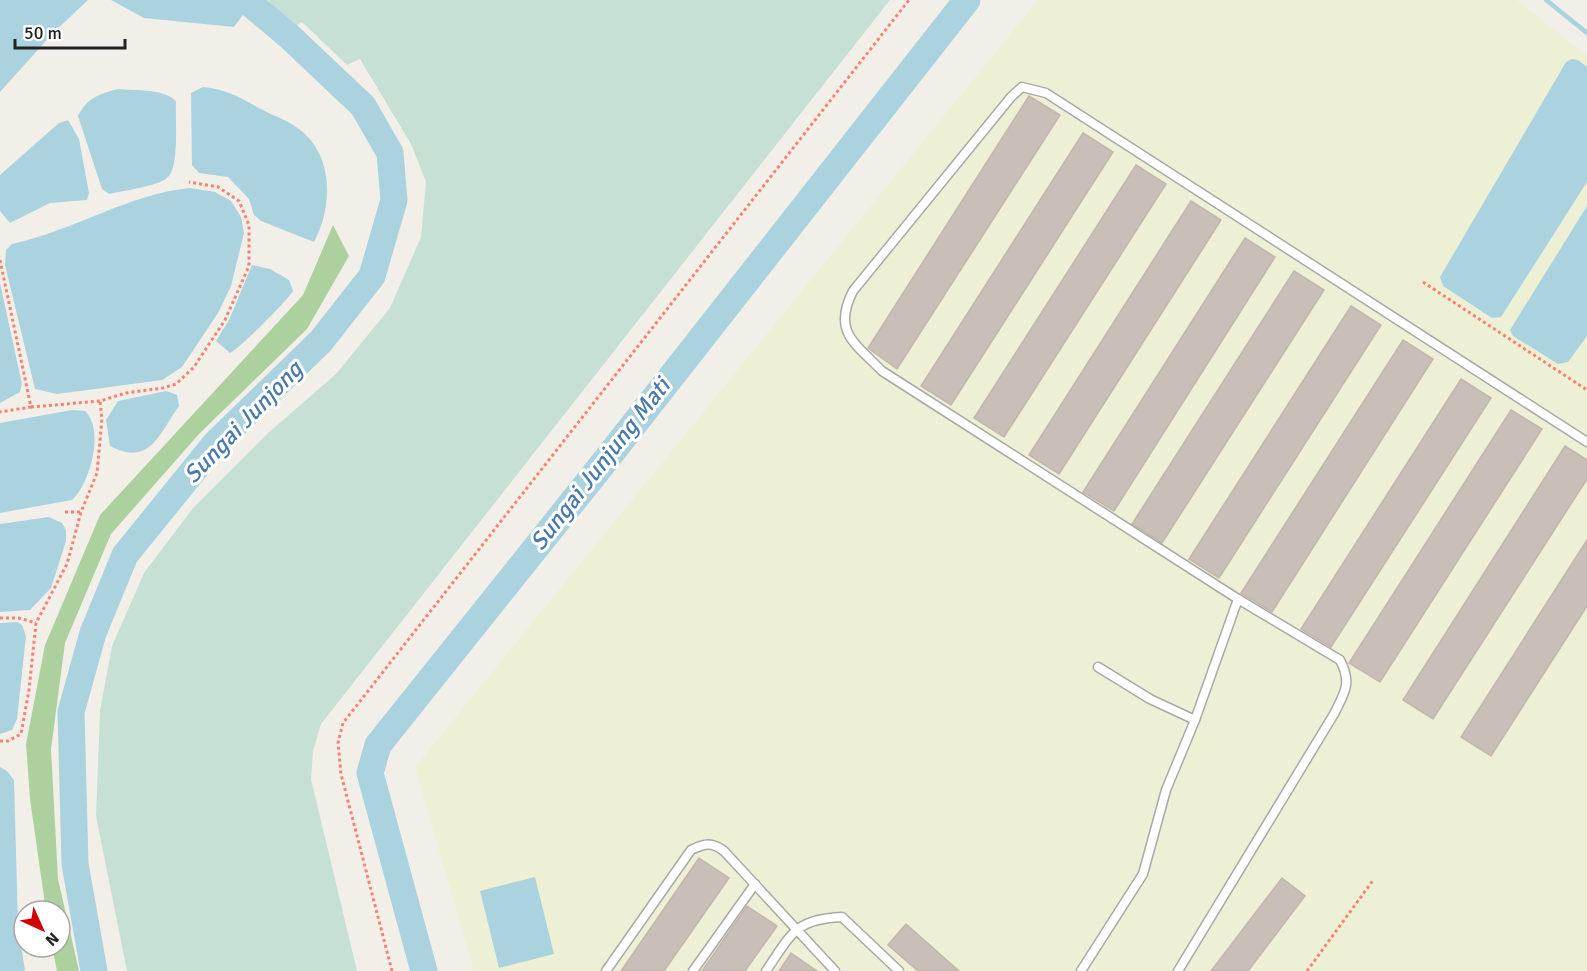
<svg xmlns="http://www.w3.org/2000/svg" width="1587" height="971" font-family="Signika,sans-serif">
<rect width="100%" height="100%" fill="#f2efe9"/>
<path fill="#eef0d5" d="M1038,0h479l70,56v915h-1113l-59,-204z"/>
<path fill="#add19e" d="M333,225l16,31 -42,73 -108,105 -88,100 -46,109 -14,106 7,130 21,92h-22l-5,-24h8v-36h-14l-16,-112 -4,-55 19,-99 55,-130 203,-220z"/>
<path fill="#c6e0d4" d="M268,0h622l-569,724 -8,27 -2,28 46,192h-230l-31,-155 4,-105 12,-65 32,-73 49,-65 74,-74 69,-60 54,-66 31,-71 5,-55 -15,-38 -51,-85 -13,6 -45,-43 -10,6z"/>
<g fill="#aad3df">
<path d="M0,0h88l-35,33 -53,59z"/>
<path d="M111,0h143l-20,27 -90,-9z"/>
<path d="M1572,59l6,1 9,7v115l-86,135 -9,1 -49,-32 -3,-9 126,-215z"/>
<path d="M203,87c25,2 39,12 60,23 11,6 26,11 36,19 35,26 34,78 15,113l-53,-21 -7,-6 -5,-16 -21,-22 -29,-4 -7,-8 -1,-72z"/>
<path d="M118,89c18,2 44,-1 58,12 -1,16 4,68 -9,77 -9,8 -45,13 -58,16l-7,-5 -24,-73c9,-18 21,-22 40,-27z"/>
<path d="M68,120l11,19 10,54 -2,7 -37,3 -40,20 -10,-12v-36l59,-52z"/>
<path d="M190,188l25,4 16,9 10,16 3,16 -13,53 -13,27 -36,54 -20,13 -105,14 -22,-5 -30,-124 1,-15 6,-6c61,-13 116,-50 178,-56z"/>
<path d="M1587,206v130l-19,26 -10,2 -45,-28 -3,-6z"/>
<path d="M252,265l18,4 19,11 4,11c-7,11 -53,57 -63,62l-14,-12 13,-21z"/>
<path d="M0,283l22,101 -2,8 -20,11z"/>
<path d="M166,391l11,4 2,11c-20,28 -29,61 -69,40l-4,-26 12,-19z"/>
<path d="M72,410l13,1c20,19 5,72 -13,89l-72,13v-90z"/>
<path d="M49,517l13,6 4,7v11l-15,47 -21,22 -30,2v-88z"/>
<path d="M17,622l5,3 4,11 -9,83 -5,11 -12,4v-111z"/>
<path d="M0,767l7,4 7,9 4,145 7,46h-25z"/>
<path d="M535,877l19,77 -55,14 -19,-77z"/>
</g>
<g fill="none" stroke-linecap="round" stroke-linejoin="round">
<path stroke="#aad3df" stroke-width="4.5" d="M1546,0l41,33"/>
<g stroke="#aad3df" stroke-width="27">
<path d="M94,971l-19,-107 -4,-152 22,-79 32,-78 90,-111 106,-103 51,-65 22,-76 -4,-47 -27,-47 -73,-69 -44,-37"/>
<path d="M424,971l-54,-198 8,-28 220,-275 369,-470"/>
</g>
</g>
<g fill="#c7bfb8" stroke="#c4b6ab" stroke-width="1.5">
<path d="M1029,96l31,19 -163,254 -29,-21z"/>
<path d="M1083,133l30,19 -162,253 -30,-19z"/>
<path d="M1136,165l30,19 -162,253 -30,-19z"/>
<path d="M1191,201l30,19 -162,254 -30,-19z"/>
<path d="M1245,238l30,19 -161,254 -31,-19z"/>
<path d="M1294,271l30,19 -162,253 -30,-19z"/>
<path d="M1351,306l30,19 -162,253 -30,-19z"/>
<path d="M1403,340l30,19 -161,253 -31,-19z"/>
<path d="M1461,379l30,19 -160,249 -30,-18z"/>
<path d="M1511,410l31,19 -162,253 -31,-19z"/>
<path d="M1565,446l22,14v19l-154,240 -30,-19z"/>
<path d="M1587,540v66l-96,150 -30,-19z"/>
<path d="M699,858l30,20 -65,93h-43z"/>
<path d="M1282,878l23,18 -57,75h-37z"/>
<path d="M747,906l30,20 -32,45h-43z"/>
<path d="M906,924l53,47h-41l-30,-26z"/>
<path d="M791,953l26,18h-38z"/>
</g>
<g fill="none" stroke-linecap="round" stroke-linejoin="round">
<defs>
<g id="service">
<path d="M1098,667l52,32 45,21"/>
<path d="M606,971l85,-121c14,-7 21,-8 33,1l111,120"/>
<path d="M693,971l62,-87"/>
<path d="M766,971c25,-36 28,-52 76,-54l57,54"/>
<path d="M1081,971l62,-97 23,-84 29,-70 43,-121"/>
<path d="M1178,971l156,-257c11,-22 18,-31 6,-54l-102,-61 -356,-228c-27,-28 -50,-39 -29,-80l158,-194 11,-10 24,6 541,349"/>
</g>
</defs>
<use href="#service" stroke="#a9a9a9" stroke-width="11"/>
<g stroke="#fa8072" stroke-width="3" stroke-dasharray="3 3" stroke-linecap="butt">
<path d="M0,260l31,147 -31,5"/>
<path d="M1423,282l164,108"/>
<path d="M31,407l69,-6 26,-8 37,-5 13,-4 18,-17 31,-47 24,-54v-41l-10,-24 -21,-14 -29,-5"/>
<path d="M65,512h16"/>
<path d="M0,618h19l17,5"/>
<path d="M0,741h8l13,-7 8,-44 7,-67 31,-59 14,-52 16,-39 5,-54 -2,-18"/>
<path d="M392,971l-51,-197 -3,-31 5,-20 566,-723"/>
<path d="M1307,971l67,-92"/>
</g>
<use href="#service" stroke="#fff" stroke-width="8"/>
</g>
<g text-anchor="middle" stroke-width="6" stroke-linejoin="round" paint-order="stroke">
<g font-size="24" font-style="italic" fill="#4a7aab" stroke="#fff">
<text transform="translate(243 422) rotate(-46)" y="8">Sungai Junjong</text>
<text transform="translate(600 464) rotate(-52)" y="8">Sungai Junjung Mati</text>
</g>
</g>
<g transform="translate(42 929) rotate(135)"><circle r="28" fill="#ffffff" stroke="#a7a7a7" stroke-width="1.5"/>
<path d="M0-4.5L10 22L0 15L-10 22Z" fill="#d40000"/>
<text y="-9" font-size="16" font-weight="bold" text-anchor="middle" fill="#222222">N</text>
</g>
<path d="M15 39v9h110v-9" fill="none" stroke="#222222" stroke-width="3"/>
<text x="24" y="39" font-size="18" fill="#222222" stroke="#ffffff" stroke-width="4.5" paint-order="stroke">50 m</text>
</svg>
